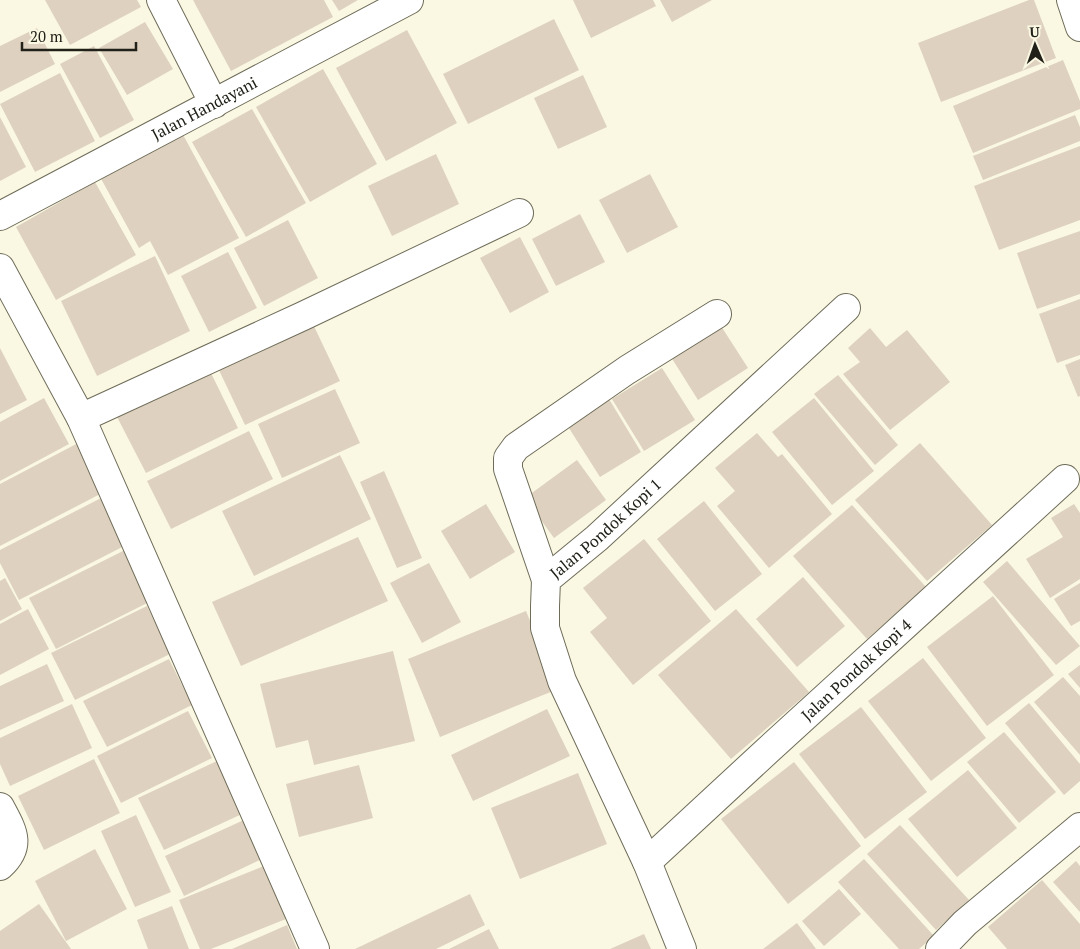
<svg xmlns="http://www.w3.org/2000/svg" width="1080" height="949" font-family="'PT Serif',serif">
<rect width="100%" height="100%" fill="#faf8e2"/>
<g fill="#ded1bf">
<path d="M45,0h92l4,7 -71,38z"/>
<path d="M193,0h131l9,17 -102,54z"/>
<path d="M332,0h26l-19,11z"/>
<path d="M573,0h80l3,6 -65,32z"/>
<path d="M660,0h52l-40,22z"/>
<path d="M1029,0h5l22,58 -115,44 -23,-59z"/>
<path d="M554,19l25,51 -111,54 -25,-50z"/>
<path d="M145,22l28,47 -46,26 -28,-47z"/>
<path d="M37,28l18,36 -55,28v-46z"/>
<path d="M407,30l50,93 -71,38 -50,-93z"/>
<path d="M94,46l40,74 -34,18 -40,-74z"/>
<path d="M1063,60l17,41v8l-107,44 -20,-47z"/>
<path d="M323,69l54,95 -67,38 -54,-95z"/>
<path d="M60,73l35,68 -60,31 -35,-68z"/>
<path d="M583,75l24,52 -49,22 -24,-51z"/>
<path d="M252,109l54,94 -60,34 -54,-95z"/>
<path d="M1075,115l5,12v14l-97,39 -10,-24z"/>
<path d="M0,117l26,50 -26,14z"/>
<path d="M181,131l58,107 -71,37 -18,-34 -11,7 -40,-73z"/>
<path d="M1080,146v74l-81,30 -25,-64z"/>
<path d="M436,154l23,50 -67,32 -24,-50z"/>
<path d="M650,174l28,53 -51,26 -28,-53z"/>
<path d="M95,182l41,73 -80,45 -40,-73z"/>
<path d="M580,214l25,48 -49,24 -24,-47z"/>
<path d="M288,220l30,58 -54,28 -30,-58z"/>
<path d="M1080,231v63l-43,15 -20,-56z"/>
<path d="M520,237l29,55 -39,21 -30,-55z"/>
<path d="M228,252l29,56 -48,24 -28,-56z"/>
<path d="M155,256l35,75 -93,45 -36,-75z"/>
<path d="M1080,299v56l-23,8 -18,-49z"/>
<path d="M313,324l27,57 -95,44 -27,-57z"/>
<path d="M721,326l27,42 -50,32 -27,-43z"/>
<path d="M870,328l16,19 21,-17 43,52 -60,48 -47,-56 17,-12 -12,-14z"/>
<path d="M0,348l27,52 -27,14z"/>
<path d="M1080,359v37l-2,1 -13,-32z"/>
<path d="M208,367l30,61 -92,45 -31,-60z"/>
<path d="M662,368l33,52 -51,31 -32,-52z"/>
<path d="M838,375l60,70 -23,20 -61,-71z"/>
<path d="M335,389l25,54 -78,35 -24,-54z"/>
<path d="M44,398l25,46 -69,37v-59z"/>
<path d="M814,398l60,73 -42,34 -60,-73z"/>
<path d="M609,399l32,53 -41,25 -33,-52z"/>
<path d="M249,431l24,48 -102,50 -24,-48z"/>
<path d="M757,433l21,24 4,-3 50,60 -63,54 -52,-62 18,-15 -20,-23z"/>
<path d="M80,442l26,49 -106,55v-62z"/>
<path d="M920,443l72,82 -65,56 -72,-81z"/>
<path d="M340,455l31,64 -117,57 -32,-65z"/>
<path d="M577,460l29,40 -52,38 -29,-40z"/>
<path d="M384,471l38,87 -25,10 -37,-86z"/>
<path d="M105,496l25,47 -111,57 -19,-37v-13z"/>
<path d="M704,501l58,73 -47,37 -58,-72z"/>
<path d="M486,504l29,48 -45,27 -29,-48z"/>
<path d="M1074,504l6,9v66l-30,19 -24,-39 37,-22 -12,-19z"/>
<path d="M852,505l74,82 -59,52 -74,-83z"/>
<path d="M358,537l30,64 -147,65 -29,-64z"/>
<path d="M644,539l67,82 -78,64 -43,-53 17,-14 -24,-30z"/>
<path d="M129,548l26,51 -99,50 -27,-51z"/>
<path d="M1007,561l73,85 -24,19 -73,-83z"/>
<path d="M429,563l32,59 -39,21 -32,-60z"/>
<path d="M803,577l42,49 -48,41 -41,-48z"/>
<path d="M5,578l17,31 -22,12v-40z"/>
<path d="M1080,583v38l-9,5 -17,-27z"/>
<path d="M993,596l61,79 -67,51 -60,-79z"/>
<path d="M147,606l23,48 -95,46 -24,-47z"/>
<path d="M28,609l21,40 -49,26v-51z"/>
<path d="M736,609l73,83 -78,67 -73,-84z"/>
<path d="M526,611l32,78 -118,48 -32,-78z"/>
<path d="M393,651l22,90 -101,24 -6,-25 -32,8 -16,-64z"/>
<path d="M923,658l63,80 -55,43 -63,-80z"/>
<path d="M169,659l23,46 -85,42 -24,-46z"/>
<path d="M47,664l17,37 -64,29v-44z"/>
<path d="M1080,665v23l-12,-14z"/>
<path d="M1063,677l17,19v59l-46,-53z"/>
<path d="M1029,703l51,61v17l-16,14 -59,-72z"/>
<path d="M72,704l20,44 -82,38 -10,-22v-26z"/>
<path d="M861,707l66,85 -62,47 -66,-85z"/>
<path d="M547,709l23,47 -97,45 -22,-46z"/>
<path d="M188,711l24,47 -91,45 -24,-47z"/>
<path d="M1004,732l52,60 -37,31 -52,-61z"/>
<path d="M94,759l26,54 -76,37 -26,-54z"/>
<path d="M217,761l25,53 -78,36 -26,-52z"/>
<path d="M794,762l67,84 -73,58 -67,-85z"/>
<path d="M359,765l14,53 -74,19 -13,-53z"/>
<path d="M968,770l49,58 -60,49 -49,-58z"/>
<path d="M578,773l29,71 -87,35 -29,-71z"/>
<path d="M136,815l35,77 -36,15 -34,-76z"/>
<path d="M246,819l18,39 -80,38 -19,-40z"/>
<path d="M900,825l69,75 -33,30 -69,-76z"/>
<path d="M95,849l32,60 -61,32 -31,-60z"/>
<path d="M864,859l70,77 -15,13h-20l-61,-67z"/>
<path d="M1076,861l4,5v46l-27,-30z"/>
<path d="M264,866l22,53 -75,30h-11l-21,-49z"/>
<path d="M1042,880l38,44v25h-73l-19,-22z"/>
<path d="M839,889l22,25 -37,32 -22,-25z"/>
<path d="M470,894l15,31 -49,24h-81z"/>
<path d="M39,904l32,45h-71v-18z"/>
<path d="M172,906l17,43h-41l-11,-29z"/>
<path d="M797,923l19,26h-53z"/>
<path d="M287,925l10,24h-65z"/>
<path d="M489,929l10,20h-50z"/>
<path d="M644,934l7,15h-41z"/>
</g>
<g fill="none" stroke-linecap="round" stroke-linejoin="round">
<defs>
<g id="minor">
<path d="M161,0l53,104"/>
<path d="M1071,0l9,27"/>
<path id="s1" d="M0,216l409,-216"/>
<path d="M0,268l81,150 234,531"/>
<path d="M81,418l222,-102 216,-103"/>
<path d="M546,580l-38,-111v-11l8,-11 111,-77 90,-56"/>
<path d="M0,807c12,23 23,38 0,59"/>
<path id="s2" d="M647,862l120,-111 298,-272"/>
<path id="s3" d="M682,949l-35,-87 -85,-181 -17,-53v-22l1,-26 51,-42 249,-230"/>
<path d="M940,949l25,-26 115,-96"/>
</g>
</defs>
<use href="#minor" stroke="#6e6c59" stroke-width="30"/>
<use href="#minor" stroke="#fff" stroke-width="28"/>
</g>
<g text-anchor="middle" stroke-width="5" stroke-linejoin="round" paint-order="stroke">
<g font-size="16" fill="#222119" stroke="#faf8e2">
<text dy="6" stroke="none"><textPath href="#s1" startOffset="231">Jalan Handayani</textPath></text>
<text dy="6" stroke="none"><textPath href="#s3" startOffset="476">Jalan Pondok Kopi 1</textPath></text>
<text dy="6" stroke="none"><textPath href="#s2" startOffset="284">Jalan Pondok Kopi 4</textPath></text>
</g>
</g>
<g transform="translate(1035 45) rotate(358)" stroke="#faf8e2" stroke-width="4" paint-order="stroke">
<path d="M0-4L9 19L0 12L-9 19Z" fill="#222119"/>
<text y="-8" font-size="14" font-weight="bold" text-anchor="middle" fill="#222119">U</text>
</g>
<path d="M22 42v8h114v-8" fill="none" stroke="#222119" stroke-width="2.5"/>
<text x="30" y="42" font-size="15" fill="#222119" stroke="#faf8e2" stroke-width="4" paint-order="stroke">20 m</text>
</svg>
